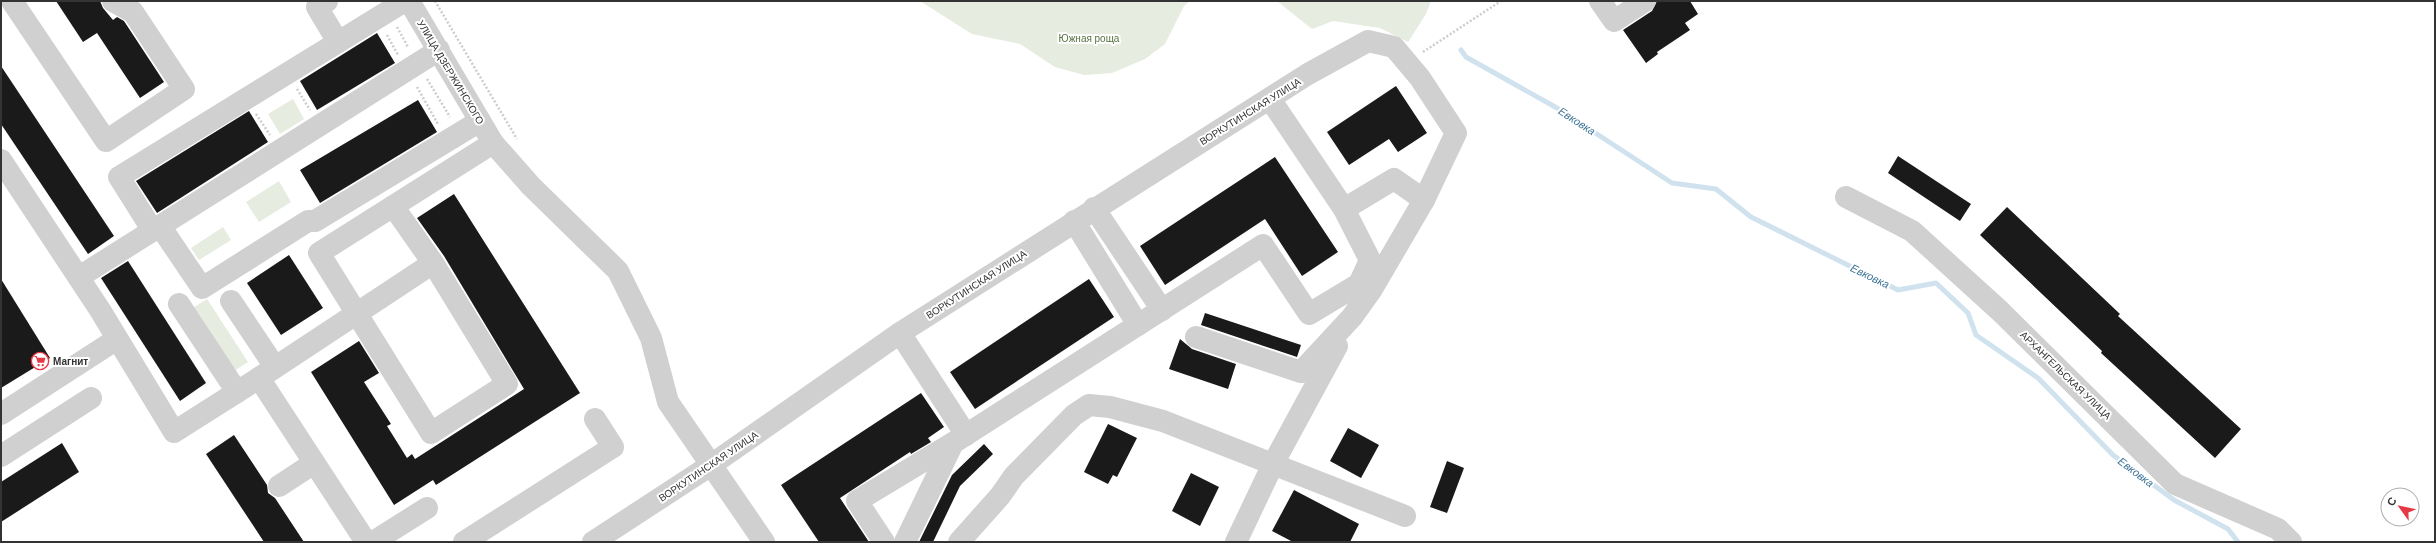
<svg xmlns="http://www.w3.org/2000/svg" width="2436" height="543" font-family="'DM Sans',sans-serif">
<rect width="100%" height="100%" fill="#fff"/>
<g fill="#e6ecdf">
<path d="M920,1h270l-6,5 -19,38 -20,15 -33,14 -28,2 -29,-8 -35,-23 -48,-10z"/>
<path d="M1277,1h154l-5,13 -18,28 -28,-14 -47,-7 -21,8z"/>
<path d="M293,99l11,20 -24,15 -12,-20z"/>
<path d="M279,181l12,21 -32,20 -13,-20z"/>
<path d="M223,227l8,13 -32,20 -8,-12z"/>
<path d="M207,299l41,63 -14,9 -41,-63z"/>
</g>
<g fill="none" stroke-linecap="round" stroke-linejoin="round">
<path stroke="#cfe2ee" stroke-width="5" d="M1461,50l5,7 91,51 115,75 44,6 35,28 147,73 38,-7 32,30 8,22 62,43 75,77 61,45 54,29 10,13"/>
</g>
<g fill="#1a1a1a">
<path d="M56,1h44l3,7 10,12 4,-3 7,4 40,61 -24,16 -43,-65 -14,9z"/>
<path d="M1657,1h33l8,13 -13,9 5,7 -33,22 1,2 -12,9 -23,-33 29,-19z"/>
<path d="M377,33l18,30 -78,47 -17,-29z"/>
<path d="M1,66l113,170 -26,18 -87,-130z"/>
<path d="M1396,86l31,47 -29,19 -9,-13 -40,26 -22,-33z"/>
<path d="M418,100l19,32 -117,71 -20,-33z"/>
<path d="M249,111l19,31 -111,71 -21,-32z"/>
<path d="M1898,156l73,48 -11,17 -72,-48z"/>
<path d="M1275,157l63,95 -36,24 -37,-57 -100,66 -25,-39z"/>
<path d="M454,194l126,199 -144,92 -3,-5 -39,25 -83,-133 48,-31 20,32 -15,9 27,42 -4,2 20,32 5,-4 3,5 109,-70 -80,-133 -27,-38z"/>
<path d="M2007,207l113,107 -2,2 123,113 -26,29 -114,-105 1,-2 -122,-116z"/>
<path d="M289,255l34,53 -42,27 -34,-52z"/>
<path d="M128,261l78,122 -26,18 -79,-123z"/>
<path d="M1,279l49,79 -49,30z"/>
<path d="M1089,279l25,38 -139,92 -25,-37z"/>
<path d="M1205,313l96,32 -4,12 -96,-32z"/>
<path d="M1180,339l12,10 44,15 -8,25 -59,-20z"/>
<path d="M921,393l23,34 -16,11 3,4 -20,12 -1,-2 -70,46 29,44h-50l-38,-57z"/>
<path d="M1108,424l29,14 -20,39 -4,-2 -5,9 -24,-12z"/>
<path d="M1348,428l31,17 -18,33 -31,-17z"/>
<path d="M234,435l33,50 1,8 7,5 29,44h-40l-58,-88z"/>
<path d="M62,443l17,29 -78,50v-40z"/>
<path d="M984,444l9,10 -33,32 -27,56h-14l33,-67z"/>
<path d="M1447,461l17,7 -17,45 -17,-6z"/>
<path d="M1191,473l28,14 -19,39 -28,-15z"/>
<path d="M1294,490l65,34 -9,18h-57l-21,-11z"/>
</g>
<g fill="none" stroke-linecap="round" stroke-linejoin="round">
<g stroke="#cdcdcd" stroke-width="2.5" stroke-dasharray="2 2" stroke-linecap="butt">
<path d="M435,1l82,138"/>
<path d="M397,27l11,20"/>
<path d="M387,35l11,20"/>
<path d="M1423,52l78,-51"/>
<path d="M427,79l23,38"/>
<path d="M417,87l21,37"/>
<path d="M297,89l13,21"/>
<path d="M256,114l14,21"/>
</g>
<g stroke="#d0d0d0" stroke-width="22">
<path d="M12,1l94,140 78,-52 -51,-77 -20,-11"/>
<path d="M327,1l-10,6 21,35"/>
<path d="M409,1l84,142 38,43 87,85 33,67 17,64 96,140"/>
<path d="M1600,1l14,20 31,-20"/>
<path d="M1,160l99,150 74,122 85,-54"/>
<path d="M1846,197l66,34 88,80 175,173 103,45 13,13"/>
<path d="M393,206l40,57 74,121 -76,49 -112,-180 174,-110"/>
<path d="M1094,208l68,102"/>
<path d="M1074,221l64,104"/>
<path d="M160,226l42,62 106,-67h7l165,-100"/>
<path d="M153,231l-34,-54 286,-176"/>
<path d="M79,277l360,-227"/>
<path d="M231,301l44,66"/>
<path d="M179,304l58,88"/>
<path d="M900,333l66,102"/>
<path d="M1196,337l105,35 51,-55 20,-28 52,-89"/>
<path d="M1,414l116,-75"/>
<path d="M1,456l90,-58"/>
<path d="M279,486l35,-23"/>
<path d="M366,542l-107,-164 174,-115"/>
<path d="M373,542l54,-34"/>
<path d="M464,542l149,-95 -18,-28"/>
<path d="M593,542l118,-77 189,-132 408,-259 60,-33 26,6 26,31 36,55 -32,67 -30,-21 -50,30 -74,-110"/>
<path d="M884,542l-27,-41 96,-58"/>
<path d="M905,542l48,-99 310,-198 46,69 50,-30 11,-24 -26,-51"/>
<path d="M959,542l41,-46 14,-20 60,-61 15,-10 21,2 53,14 242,95"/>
<path d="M1236,542l37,-78 64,-118"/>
</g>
</g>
<defs>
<symbol id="supermarket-ring" viewBox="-11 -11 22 22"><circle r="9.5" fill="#fff" stroke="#e63946" stroke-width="1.5"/><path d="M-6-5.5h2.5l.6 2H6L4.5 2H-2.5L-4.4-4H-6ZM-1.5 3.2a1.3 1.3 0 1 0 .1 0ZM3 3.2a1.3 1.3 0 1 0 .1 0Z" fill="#e63946"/></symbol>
</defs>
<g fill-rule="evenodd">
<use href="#supermarket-ring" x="30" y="351" width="20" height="20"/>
</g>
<g text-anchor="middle" stroke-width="4" stroke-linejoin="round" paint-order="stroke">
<g font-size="10" fill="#56703f" stroke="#fff">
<text x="1089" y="42">Южная роща</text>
</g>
<g font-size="10" fill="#333" stroke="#fff">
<text transform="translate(451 72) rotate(59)" y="4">УЛИЦА ДЗЕРЖИНСКОГО</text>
<text transform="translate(1250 111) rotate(-32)" y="4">ВОРКУТИНСКАЯ УЛИЦА</text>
<text transform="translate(976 284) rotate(-33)" y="4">ВОРКУТИНСКАЯ УЛИЦА</text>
<text transform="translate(2066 375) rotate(44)" y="4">АРХАНГЕЛЬСКАЯ УЛИЦА</text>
<text transform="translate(708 466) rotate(-34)" y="4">ВОРКУТИНСКАЯ УЛИЦА</text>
</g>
<g font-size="10" font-weight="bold" fill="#333" stroke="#fff" text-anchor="start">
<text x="53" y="365">Магнит</text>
</g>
<g font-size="11" font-style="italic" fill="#3f7597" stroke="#fff">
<text transform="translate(1577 121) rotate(33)" y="4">Евковка</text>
<text transform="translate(1870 276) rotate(26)" y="4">Евковка</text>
<text transform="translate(2136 472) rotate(37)" y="4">Евковка</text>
</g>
</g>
<rect width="2436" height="543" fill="none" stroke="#333333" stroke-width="4"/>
<g transform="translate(2400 507) rotate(303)"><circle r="19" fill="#ffffff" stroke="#adadad"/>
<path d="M0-3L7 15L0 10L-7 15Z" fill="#e63946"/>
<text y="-6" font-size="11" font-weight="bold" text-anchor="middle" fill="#333333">С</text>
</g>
</svg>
